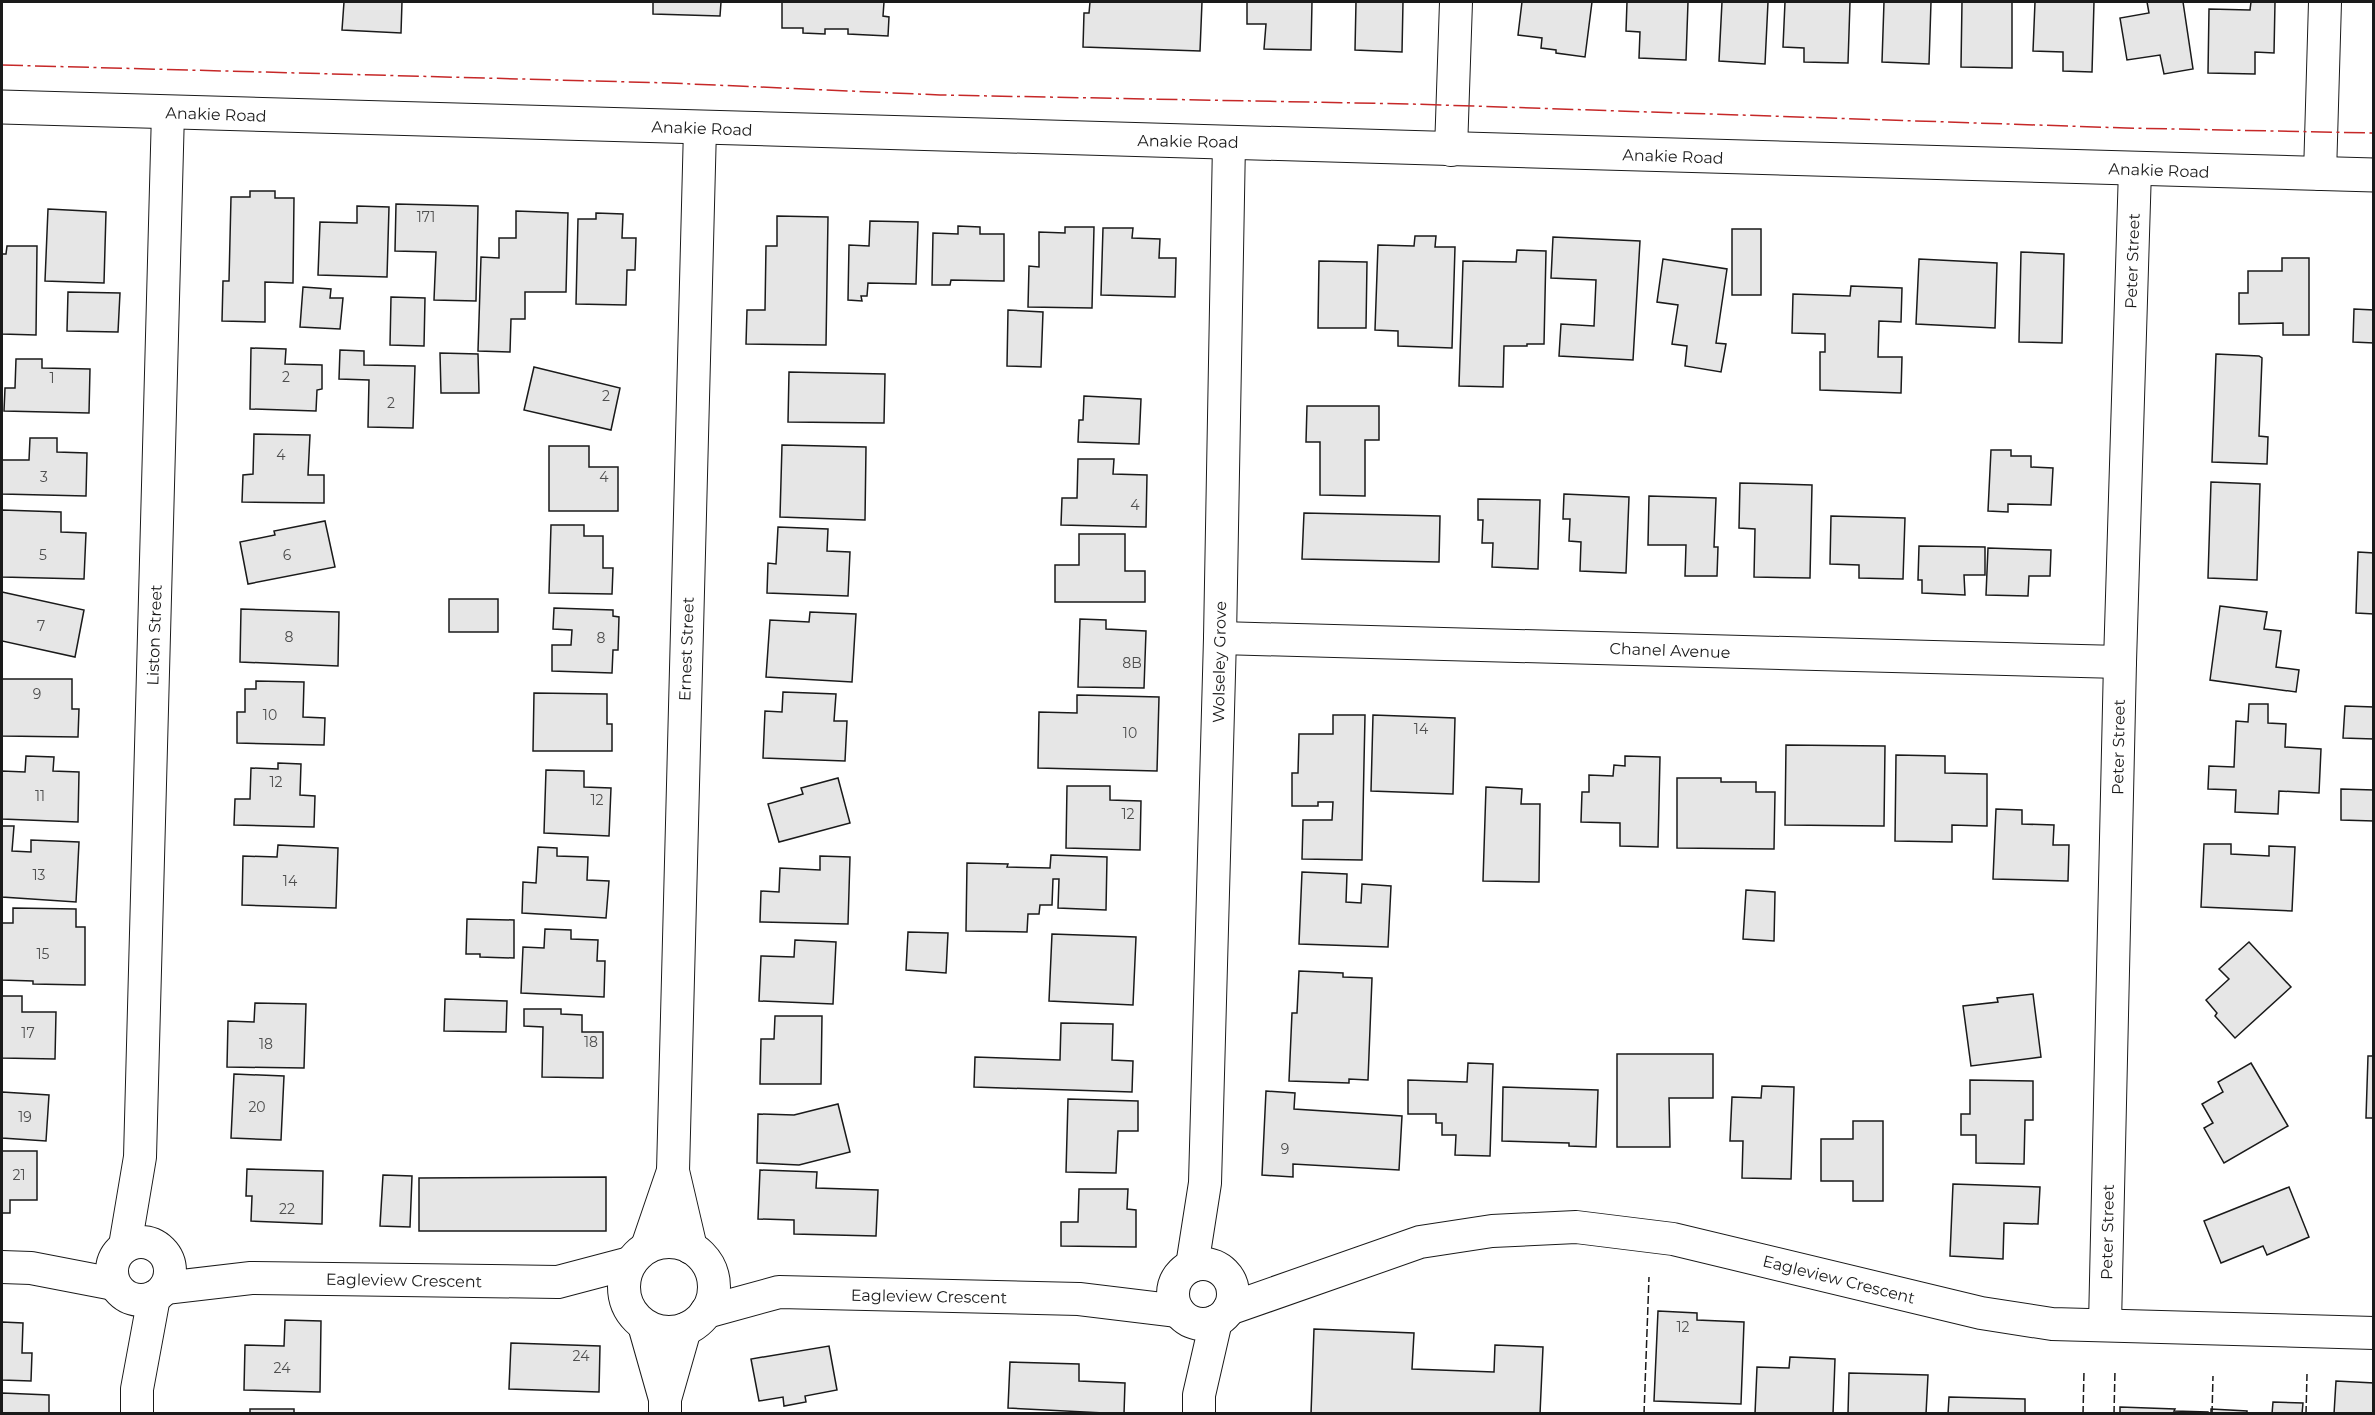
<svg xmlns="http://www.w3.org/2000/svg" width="2375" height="1415" font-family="Montserrat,sans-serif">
<rect width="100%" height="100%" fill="#fff"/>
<g fill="#e6e6e6" stroke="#1a1a1a" stroke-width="1.5">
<path d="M344,2h58l-1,31 -59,-3z"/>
<path d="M653,2h68l-1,14 -67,-2z"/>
<path d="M782,2h102l-1,14 6,1 -1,19 -40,-2v-5h-23v5l-22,-1v-5h-21z"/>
<path d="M1090,2h112l-2,49 -117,-4 1,-34h5z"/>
<path d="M1247,2h65l-1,48 -47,-1 2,-25h-19z"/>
<path d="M1356,2h47l-1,50 -47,-2z"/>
<path d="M1522,2h70l-7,55 -29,-4v-3l-15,-2 1,-10 -24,-3z"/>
<path d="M1627,2h61l-2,58 -47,-2 1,-26 -14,-1z"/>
<path d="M1722,2h46l-3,62 -46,-3z"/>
<path d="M1785,2h65l-2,61 -44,-1v-14l-21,-1z"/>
<path d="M1884,2h47l-2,62 -47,-2z"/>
<path d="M1962,2h50v66l-51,-1z"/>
<path d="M2035,2h59l-2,70 -29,-1v-19l-30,-1z"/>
<path d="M2147,2h36l10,67 -29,5 -4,-19 -33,5 -7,-42 29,-5z"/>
<path d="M2251,2h24l-1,51 -19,-1v22l-47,-1 1,-64 41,1z"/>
<path d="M250,191h25v7h19l-1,85 -28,-1v40l-43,-1 1,-40h6l2,-84h19z"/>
<path d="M396,204l82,2 -2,95 -42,-1 2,-48 -41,-1z"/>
<path d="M357,206l32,1 -2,70 -69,-2 2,-53 37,1z"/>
<path d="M48,209l58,3 -2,71 -59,-2z"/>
<path d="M516,211l52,2 -2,79h-41v27h-14l-1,33 -32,-1 3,-94 18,1v-20h17z"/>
<path d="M596,213l27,1 -1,24h14l-1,32h-8l-1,35 -50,-1 2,-85h18z"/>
<path d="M777,216l51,1 -2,128 -80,-1 1,-34h18l1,-64h11z"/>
<path d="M870,221l48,1 -2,62 -48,-1 -1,13h-6l1,5 -14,-1 1,-55 20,1z"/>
<path d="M958,226l22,1v7h24v47l-53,-1 -1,5h-18l1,-52 25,1z"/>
<path d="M1065,227h29l-2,81 -64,-1 1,-41 10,1v-35l26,1z"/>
<path d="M1103,228h30l-1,10 28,1 -1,19h17l-1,39 -74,-2z"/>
<rect x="1732" y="229" width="29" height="66"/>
<path d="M1415,236h21l-1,11h20l-3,101 -54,-2v-15l-23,-1 3,-85 36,1z"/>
<path d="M1553,237l87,4 -7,119 -74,-4 2,-32 33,2 2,-46 -45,-2z"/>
<path d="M7,246h30l-1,89 -34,-1v-80h4z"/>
<path d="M1517,250l29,1 -2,93h-17v2h-23l-1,41 -44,-1 4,-125 53,1z"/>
<path d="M2021,252l43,2 -2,89 -43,-1z"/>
<path d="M2282,258h27v77h-26v-12l-44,1v-31h9v-22h34z"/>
<path d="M1663,259l64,10 -11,74 10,1 -5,28 -36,-6 2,-20 -15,-2 6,-39 -21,-3z"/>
<path d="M1919,259l78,4 -2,65 -79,-4z"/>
<path d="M1319,261l48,1 -1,66h-48z"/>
<path d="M1851,286l51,2 -1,34 -22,-1 -1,36h24l-1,36 -81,-3v-38h5v-18l-33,-1 1,-39 57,2z"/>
<path d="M303,287l28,2 -1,9h13l-3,31 -40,-2z"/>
<path d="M68,292l52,1 -2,39 -51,-1z"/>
<path d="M391,297l34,1 -1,48 -34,-1z"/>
<path d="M2354,309l20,1v33l-21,-1z"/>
<path d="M1008,310l35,2 -2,55 -34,-1z"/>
<path d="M251,348l35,1 -1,15 37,1v24l-5,1 -1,21 -66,-2z"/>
<path d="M340,350l24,1v14l51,1 -2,62 -45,-1 1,-47 -30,-1z"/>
<path d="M440,353l38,1 1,39h-38z"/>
<path d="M2216,354l43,2 3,2 -3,78 9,1 -1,27 -55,-2z"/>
<path d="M16,359h26v9l48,1 -1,44 -85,-2 1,-23h10z"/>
<path d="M534,367l86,21 -9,42 -87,-20z"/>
<path d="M789,372l96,2 -1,49 -96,-1z"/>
<path d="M1084,396l57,3 -2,45 -61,-2 1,-22h4z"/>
<path d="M1307,406h72v34h-14v56l-45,-1v-53h-14z"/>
<path d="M254,434l56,1 -2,40h16v28l-82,-1 1,-27 10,-1z"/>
<path d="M30,438h27v14l30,1 -1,43 -84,-2v-34h27z"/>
<path d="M782,445l84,2 -1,73 -85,-3z"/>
<path d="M549,446h40v21h29v44h-69z"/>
<path d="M1991,450h20v6h20v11l22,1 -2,37 -43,-1v8l-20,-1z"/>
<path d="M1078,459h36l-1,15 34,1 -1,52 -85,-2 1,-27h15z"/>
<path d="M2211,482l49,2 -3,96 -49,-2z"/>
<path d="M1740,483l72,2 -2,93 -56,-1 1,-48 -16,-1z"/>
<path d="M1564,494l65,3 -3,76 -46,-2 1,-29 -12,-1 1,-22h-7z"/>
<path d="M1649,496l67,2 -2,49h4l-1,29h-32l1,-31h-38z"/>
<path d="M1478,499l62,1 -2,69 -46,-2 1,-24h-11l1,-23h-5z"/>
<path d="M2,510l59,2v20l25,1 -2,46 -82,-2z"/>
<path d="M1304,513l136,3 -1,46 -137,-3z"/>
<path d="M1831,516l74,2 -2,61 -44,-1v-13l-29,-1z"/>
<path d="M325,521l10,46 -87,17 -8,-42 35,-7 -1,-4z"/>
<path d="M551,525h33v11h19v32h10l-1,26 -63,-1z"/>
<path d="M778,527l50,2 -1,22 23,1 -2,44 -81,-3 1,-30 8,1z"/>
<path d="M1079,534h46v37h20v31h-90v-37h24z"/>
<path d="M1919,546l66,1v28h-21l1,20 -43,-2v-13h-4z"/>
<path d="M1988,548l63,2 -1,26h-21l-1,20 -42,-1z"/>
<path d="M2358,552l16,1v61l-18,-1z"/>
<path d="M2,592l82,18 -9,47 -73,-16z"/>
<rect x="449" y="599" width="49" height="33"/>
<path d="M2220,606l47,6 -3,17 17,2 -5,36 23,3 -3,22 -86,-12z"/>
<path d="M554,608l59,2v6l6,1 -1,33h-5l-1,23 -60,-2v-26h19l1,-15 -19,-1z"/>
<path d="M241,609l98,3 -1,54 -98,-4z"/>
<path d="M810,612l46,2 -4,68 -86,-5 4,-57 39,2z"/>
<path d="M1080,619l26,1v9l40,2 -2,57 -66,-1z"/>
<path d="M2,679h70v30h7l-1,28 -76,-1z"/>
<path d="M256,681l48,1 -1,35 22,1 -1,27 -87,-2v-31h8v-23h11z"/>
<path d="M783,692l53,2 -2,27h13l-2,40 -82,-3 2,-47 17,1z"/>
<path d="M534,693l73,1v30h5v27h-79z"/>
<path d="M1077,695l82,2 -2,74 -119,-3 1,-56 38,1z"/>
<path d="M2249,704h19v19l18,1 -1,23 36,2 -2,44 -40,-2 -1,23 -43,-2 1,-22 -28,-1 1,-23 25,1 2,-46 12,1z"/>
<path d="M2345,706l29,1v32l-31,-1z"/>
<path d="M1333,715h32l-3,145 -60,-1 1,-39h29l1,-18h-15v4h-26v-33h6l1,-39h34z"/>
<path d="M1373,715l82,3 -2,76 -82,-3z"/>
<path d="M1786,745l99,1 -1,80 -99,-1z"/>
<path d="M1896,755l49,1v17l42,1v52l-35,-1v17l-57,-1z"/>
<path d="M26,756l28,1 -1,14 26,1 -1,50 -76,-3v-48l23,1z"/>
<path d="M1625,756l35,1 -2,90 -38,-1v-23l-39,-1 1,-30h7v-17l24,1 1,-11 11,1z"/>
<path d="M278,763l23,1 -1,31 15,1 -1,31 -80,-2 1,-26h15l1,-31 27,1z"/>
<path d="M546,770l38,1v16l27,1 -2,48 -65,-3z"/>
<path d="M838,778l12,45 -71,19 -11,-38 35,-10 -2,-6z"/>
<path d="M1677,778h44v4h35v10h19l-1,57 -97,-1z"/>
<path d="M1067,786h43v14l31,1 -1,49 -74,-2z"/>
<path d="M1486,787l36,2 -1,15h19l-1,78 -56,-1z"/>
<path d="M2341,789l33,1v31l-33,-1z"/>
<path d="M1996,809l26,1v14l32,1 -1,20h16l-1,36 -75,-2z"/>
<path d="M2,826h12l-2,25 19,1v-12l48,2 -3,60 -74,-5z"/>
<path d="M2204,844h27v10l38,2v-10l26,1 -3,64 -91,-4z"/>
<path d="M278,845l60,3 -2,60 -94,-3 1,-49 34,1z"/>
<path d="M538,847l19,1v8l31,1 -1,23 22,1 -3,37 -84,-5 1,-31 13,1z"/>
<path d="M1051,855l56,2 -1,53 -48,-2 1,-29h-6l-1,26h-12l-1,9h-11l-1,18 -61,-1 1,-68 41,1 -1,3 43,1z"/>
<path d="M820,856l30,1 -2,67 -88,-2 1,-31 18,1 1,-24 40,2z"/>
<path d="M1302,872l45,2 -1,28 15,1 1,-19 29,2 -3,61 -89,-3z"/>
<path d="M1746,890l29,2 -1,49 -31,-2z"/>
<path d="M13,908l63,1v18h9v58l-52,-1v-3l-31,-1v-57h11z"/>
<path d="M467,919l47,1v38l-34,-1v-3h-14z"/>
<path d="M545,929l26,1v9l27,1 -1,21h8l-1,36 -83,-4 2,-46 21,1z"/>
<path d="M908,932l40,1 -2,40 -40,-3z"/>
<path d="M1052,934l84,3 -3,68 -84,-4z"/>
<path d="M795,940l41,2 -3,62 -74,-3 2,-45 33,1z"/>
<path d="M2249,942l42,45 -56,51 -20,-22 2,-3 -11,-13 23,-21 -10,-10z"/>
<path d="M1299,971l44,2v4l29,1 -4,102 -19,-1v4l-60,-2 3,-68h5z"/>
<path d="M2033,994l8,63 -70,9 -8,-60 35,-4 -1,-4z"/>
<path d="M2,996h20v16h34l-1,47 -53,-1z"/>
<path d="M445,999l62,2 -1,31 -62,-1z"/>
<path d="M255,1003l51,1 -2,64 -77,-1 1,-46 26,1z"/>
<path d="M524,1009h37v5l21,1v17h21v46l-61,-1 1,-50 -19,-1z"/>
<path d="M775,1016h47l-1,68h-61l1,-45h13z"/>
<path d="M1061,1023l52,1 -1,36 21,1 -1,31 -158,-5 1,-30 85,3z"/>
<path d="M1617,1054h96v44h-44l1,49h-53z"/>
<path d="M2368,1056h6v62h-8z"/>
<path d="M1468,1063l25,1 -3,92 -35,-1 1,-20h-14v-12h-6v-9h-28v-34l59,2z"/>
<path d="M2251,1063l37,63 -64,37 -20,-35 9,-5 -11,-19 21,-12 -5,-10z"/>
<path d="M234,1074l50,2 -3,64 -50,-2z"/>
<path d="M1970,1080l63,1v39h-8l-1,44 -48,-1v-28h-15v-21h9z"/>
<path d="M1762,1086l32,1 -3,92 -49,-1 1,-37h-13l2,-44 29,1z"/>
<path d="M1503,1087l95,3 -2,57 -27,-1v-3l-67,-2z"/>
<path d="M1266,1091l29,2 -1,16 108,7 -3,54 -106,-6v13l-31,-2z"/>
<path d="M2,1092l47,3 -3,46 -44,-3z"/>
<path d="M1068,1099l70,2v30h-20l-2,42 -50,-1z"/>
<path d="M838,1104l12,48 -51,13 -42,-2 1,-49 36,1z"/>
<path d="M1853,1121h30v80h-30v-20h-32v-42h32z"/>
<path d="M2,1151h35v49h-27v13h-8z"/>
<path d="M247,1169l76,2 -1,53 -71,-3 1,-25h-6z"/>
<path d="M760,1170l57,2 -1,16 62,2 -2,46 -82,-2v-14l-36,-1z"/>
<path d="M383,1175l29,1 -2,51 -30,-1z"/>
<path d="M606,1177v54h-187v-53z"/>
<path d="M1953,1184l87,3 -2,37 -34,-1 -1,36 -53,-3z"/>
<path d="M2289,1187l20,50 -42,18 -4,-9 -42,17 -17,-42z"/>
<path d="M1079,1189h49l-1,20 9,1v37l-75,-1v-24h17z"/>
<path d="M1658,1311l39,2v7l47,2 -3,82 -87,-3z"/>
<path d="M285,1320l36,1 -1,71 -76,-2 1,-45 39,1z"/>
<path d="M2,1322l21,1 -1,30h10l-1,28 -29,-1z"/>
<path d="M1314,1329l100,4 -2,36 82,3 1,-27 48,2 -3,67h-229z"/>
<path d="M511,1343l89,3 -1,46 -90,-3z"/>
<path d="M829,1346l8,44 -32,6 1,6 -22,4 -1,-9 -24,4 -8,-42z"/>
<path d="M1790,1357l45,2 -2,55h-78l2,-47 32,1z"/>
<path d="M1010,1362l69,2v17l46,2 -1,31 -116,-6z"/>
<path d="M1849,1373l79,2 -2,39h-78z"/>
<path d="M2336,1381l38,2v31h-40z"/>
<path d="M2,1393l47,2v19h-47z"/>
<path d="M1949,1397l76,2v15h-77z"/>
<path d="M2273,1402l30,1 -1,11h-30z"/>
<path d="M2120,1407l55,2 -1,2 34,1v2h-88z"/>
<rect x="250" y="1409" width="44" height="5"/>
<path d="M2211,1409l36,2v3h-36z"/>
</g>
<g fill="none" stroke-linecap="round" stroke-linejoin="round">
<defs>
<g id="minor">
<path d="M1451,150l5,-148"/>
<path d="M2320,174l5,-172"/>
<path d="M1220,638l900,24"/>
<circle cx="141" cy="1271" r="29"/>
<circle cx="669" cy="1287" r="45"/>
<path d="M125,1246l15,-89 28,-1045"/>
<path d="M647,1247l26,-76"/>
<path d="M691,1248l-18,-77 27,-1043"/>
<circle cx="1203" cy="1294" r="30"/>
<path d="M1192,1266l13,-83 15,-545 9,-496"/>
<path d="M2,1267l29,1 83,16"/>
<path d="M165,1288l86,-10 307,4 72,-19"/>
<path d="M1229,1309l191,-67 72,-11 84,-4 97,12 308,74 71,11 322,9"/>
<path d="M706,1312l73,-20 300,7 99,12"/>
<path d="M2105,1324l15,-662 15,-493"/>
<path d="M644,1325l21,74"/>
<path d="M137,1414v-25l17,-92"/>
<path d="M665,1414v-15l20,-70"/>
<path d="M1199,1414v-19l17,-74"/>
</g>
<path id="secondary" d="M2,107l2372,68"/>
</defs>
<use href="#minor" stroke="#1a1a1a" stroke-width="34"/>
<use href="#secondary" stroke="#1a1a1a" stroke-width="35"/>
<use href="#minor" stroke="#fff" stroke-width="32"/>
<use href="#secondary" stroke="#fff" stroke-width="33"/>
<g stroke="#1a1a1a" stroke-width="1.5" stroke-dasharray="8 3" stroke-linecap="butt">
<path d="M1644,1414l5,-137"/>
<path d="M2083,1414l1,-43"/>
<path d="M2114,1414l1,-44"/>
<path d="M2212,1414l1,-38"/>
<path d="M2306,1414l1,-40"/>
</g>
<path stroke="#c62828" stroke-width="1.5" stroke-dasharray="21 4.5 3 4.5" stroke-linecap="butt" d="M2,65l667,18 271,12 472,9 714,24 248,5"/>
</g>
<g text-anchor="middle" stroke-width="4.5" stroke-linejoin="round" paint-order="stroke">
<g font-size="14" fill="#4d4d4d">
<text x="426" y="222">171</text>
<text x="286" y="382">2</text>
<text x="52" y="383">1</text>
<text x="606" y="401">2</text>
<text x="391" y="408">2</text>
<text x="281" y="460">4</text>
<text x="44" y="482">3</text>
<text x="604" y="482">4</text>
<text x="1135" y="510">4</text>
<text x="43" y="560">5</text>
<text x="287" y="560">6</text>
<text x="41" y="631">7</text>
<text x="289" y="642">8</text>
<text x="601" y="643">8</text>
<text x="1132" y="668">8B</text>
<text x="37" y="699">9</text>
<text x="270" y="720">10</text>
<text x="1421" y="734">14</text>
<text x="1130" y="738">10</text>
<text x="276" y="787">12</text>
<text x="40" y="801">11</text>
<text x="597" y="805">12</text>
<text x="1128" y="819">12</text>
<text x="39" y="880">13</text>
<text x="290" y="886">14</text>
<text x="43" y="959">15</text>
<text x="28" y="1038">17</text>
<text x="591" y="1047">18</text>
<text x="266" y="1049">18</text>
<text x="257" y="1112">20</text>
<text x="25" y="1122">19</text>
<text x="1285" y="1154">9</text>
<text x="19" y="1180">21</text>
<text x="287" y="1214">22</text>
<text x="1683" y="1332">12</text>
<text x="581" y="1361">24</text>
<text x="282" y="1373">24</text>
</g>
<g font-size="16" fill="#1a1a1a" stroke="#fff">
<text transform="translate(216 114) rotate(2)" y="6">Anakie Road</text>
<text transform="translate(702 128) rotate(2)" y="6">Anakie Road</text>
<text transform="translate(1188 141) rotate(1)" y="6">Anakie Road</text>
<text transform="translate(1673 156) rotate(2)" y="6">Anakie Road</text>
<text transform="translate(2159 170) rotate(2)" y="6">Anakie Road</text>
<text transform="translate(2132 261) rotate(-88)" y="6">Peter Street</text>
<text transform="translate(154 635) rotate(-88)" y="6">Liston Street</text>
<text transform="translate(686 649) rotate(-88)" y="6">Ernest Street</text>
<text transform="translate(1670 650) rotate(2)" y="6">Chanel Avenue</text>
<text transform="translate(1219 662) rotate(-89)" y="6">Wolseley Grove</text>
<text transform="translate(2118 747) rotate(-89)" y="6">Peter Street</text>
<text transform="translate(2107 1232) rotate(-89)" y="6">Peter Street</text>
<text transform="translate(1839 1279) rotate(14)" y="6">Eagleview Crescent</text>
<text transform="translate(404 1280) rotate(1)" y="6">Eagleview Crescent</text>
<text transform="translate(929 1296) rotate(1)" y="6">Eagleview Crescent</text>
</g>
</g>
<rect width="2375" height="1415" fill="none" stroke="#1a1a1a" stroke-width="6"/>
</svg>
